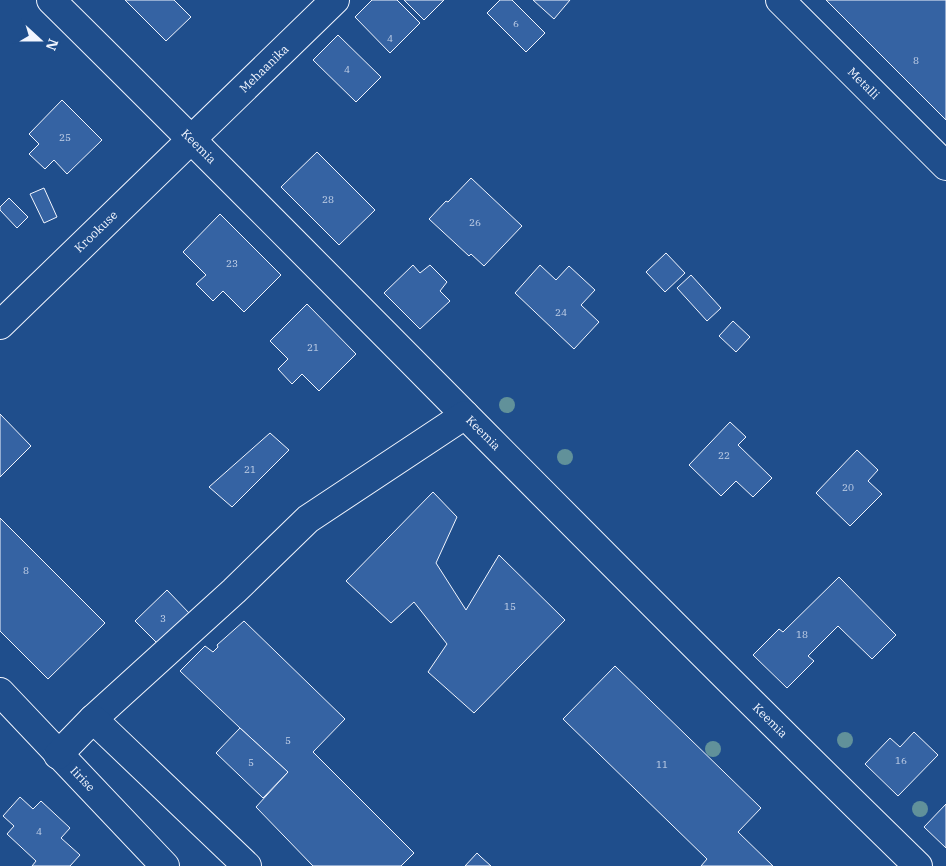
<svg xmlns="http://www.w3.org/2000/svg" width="946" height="866" font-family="'IBM Plex Serif',serif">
<rect width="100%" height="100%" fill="#1f4e8c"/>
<g fill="#3563a3" stroke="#f2f6ff">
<path d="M125,0h49l17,17 -25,24z"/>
<path d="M372,0h25l23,23 -30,30 -35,-36z"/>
<path d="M404,0h40l-20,20z"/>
<path d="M500,0h12l33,33 -19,19 -39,-39z"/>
<path d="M533,0h37l-16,19z"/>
<path d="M826,0h120v120z"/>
<path d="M338,35l43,42 -25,25 -43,-42z"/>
<path d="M62,100l40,40 -35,34 -13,-14 -9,9 -16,-15 10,-10 -10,-10z"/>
<path d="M317,152l58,58 -36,35 -58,-58z"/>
<path d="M471,178l51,48 -38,40 -13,-12 -2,2 -40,-37 17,-18 2,1z"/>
<path d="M44,188l13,29 -13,6 -14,-29z"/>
<path d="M9,198l19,19 -11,11 -17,-18v-3z"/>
<path d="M220,214l61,61 -37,37 -21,-21 -10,10 -17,-17 10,-9 -23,-23z"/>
<path d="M666,253l19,20 -20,19 -19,-20z"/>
<path d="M413,265l7,8 10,-8 17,17 -7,9 10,10 -30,28 -36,-36z"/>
<path d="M540,265l16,15 13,-14 26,24 -14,15 18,17 -25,27 -59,-56z"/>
<path d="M691,275l30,33 -14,13 -30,-33z"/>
<path d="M307,304l49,50 -37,37 -17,-17 -10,10 -14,-15 10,-10 -18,-18z"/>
<path d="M733,321l17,16 -14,15 -17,-16z"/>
<path d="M0,414l31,32 -31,31z"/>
<path d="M730,422l16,15 -8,8 34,33 -19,19 -17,-16 -15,15 -32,-31z"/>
<path d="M270,433l19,17 -57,57 -23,-20z"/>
<path d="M857,450l21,20 -10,11 14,13 -32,32 -34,-33z"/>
<path d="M433,492l24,25 -21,46 30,47 33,-55 66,65 -91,93 -46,-41 19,-28 -33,-42 -23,21 -45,-42z"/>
<path d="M0,518l105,105 -57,56 -48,-48z"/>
<path d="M839,577l57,58 -24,24 -34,-33 -30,30 6,5 -27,27 -34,-33 26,-26 4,3z"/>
<path d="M167,590l23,24 -31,31 -24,-24z"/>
<path d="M244,621l101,98 -32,33 101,101 -13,13h-88l-57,-59 32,-35 -48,-44 -60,-57 25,-25 8,6 5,-5 -1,-2z"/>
<path d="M615,666l146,142 -23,24 35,34h-72l6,-7 -144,-140z"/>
<path d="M240,728l48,44 -25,26 -47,-45z"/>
<path d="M914,732l24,23 -40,41 -33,-32 25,-26 10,9z"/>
<path d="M20,797l13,12 8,-8 29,27 -9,10 19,17 -10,11h-38l4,-5 -29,-27 7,-8 -11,-10z"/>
<path d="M946,804v44l-22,-21z"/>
<path d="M477,853l4,4 10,9h-26z"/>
</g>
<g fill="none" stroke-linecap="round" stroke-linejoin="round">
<defs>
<g id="minor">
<path id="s1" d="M51,0c291,287 574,581 867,866"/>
<path id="s2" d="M780,0l166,166"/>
<path id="s3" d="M0,325l335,-325"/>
<path id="s4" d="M0,692l165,174"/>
<path d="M93,719l141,-128 74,-72 157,-104"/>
<path d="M58,755l35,-36 154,147"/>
</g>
</defs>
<use href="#minor" stroke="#f2f6ff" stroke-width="30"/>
<use href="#minor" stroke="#1f4e8c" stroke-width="28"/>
</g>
<g fill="#61919a">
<circle cx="507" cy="405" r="8"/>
<circle cx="565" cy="457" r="8"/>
<circle cx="845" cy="740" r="8"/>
<circle cx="713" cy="749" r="8"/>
<circle cx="920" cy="809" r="8"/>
</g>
<g text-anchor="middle" stroke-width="4" stroke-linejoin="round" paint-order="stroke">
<g font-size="10" fill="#c3d1e8">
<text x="516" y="27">6</text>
<text x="390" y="42">4</text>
<text x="916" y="64">8</text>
<text x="347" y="73">4</text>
<text x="65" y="141">25</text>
<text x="328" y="203">28</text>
<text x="475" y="226">26</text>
<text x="232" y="267">23</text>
<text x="561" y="316">24</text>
<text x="313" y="351">21</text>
<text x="724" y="459">22</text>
<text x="250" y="473">21</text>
<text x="848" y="491">20</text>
<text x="26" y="574">8</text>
<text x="510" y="610">15</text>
<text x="163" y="622">3</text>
<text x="802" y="638">18</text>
<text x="288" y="744">5</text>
<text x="901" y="764">16</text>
<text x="251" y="766">5</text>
<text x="662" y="768">11</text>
<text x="39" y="835">4</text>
</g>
<g font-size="12" fill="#f2f6ff" stroke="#1f4e8c">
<text dy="4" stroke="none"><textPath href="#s3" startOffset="368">Mehaanika</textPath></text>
<text dy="4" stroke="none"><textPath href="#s2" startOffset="118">Metalli</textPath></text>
<text dy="4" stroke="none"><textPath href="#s1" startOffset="208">Keemia</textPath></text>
<text dy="4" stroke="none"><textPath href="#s3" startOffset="134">Krookuse</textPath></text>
<text dy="4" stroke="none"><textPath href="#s1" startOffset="612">Keemia</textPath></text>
<text dy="4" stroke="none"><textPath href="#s1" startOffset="1018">Keemia</textPath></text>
<text dy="4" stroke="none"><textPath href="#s4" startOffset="120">Iirise</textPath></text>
</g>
</g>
<g transform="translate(40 40) rotate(111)" stroke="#1f4e8c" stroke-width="4" paint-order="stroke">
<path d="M0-4L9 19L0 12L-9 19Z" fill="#f2f6ff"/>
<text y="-8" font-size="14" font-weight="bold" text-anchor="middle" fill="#f2f6ff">N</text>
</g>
</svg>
